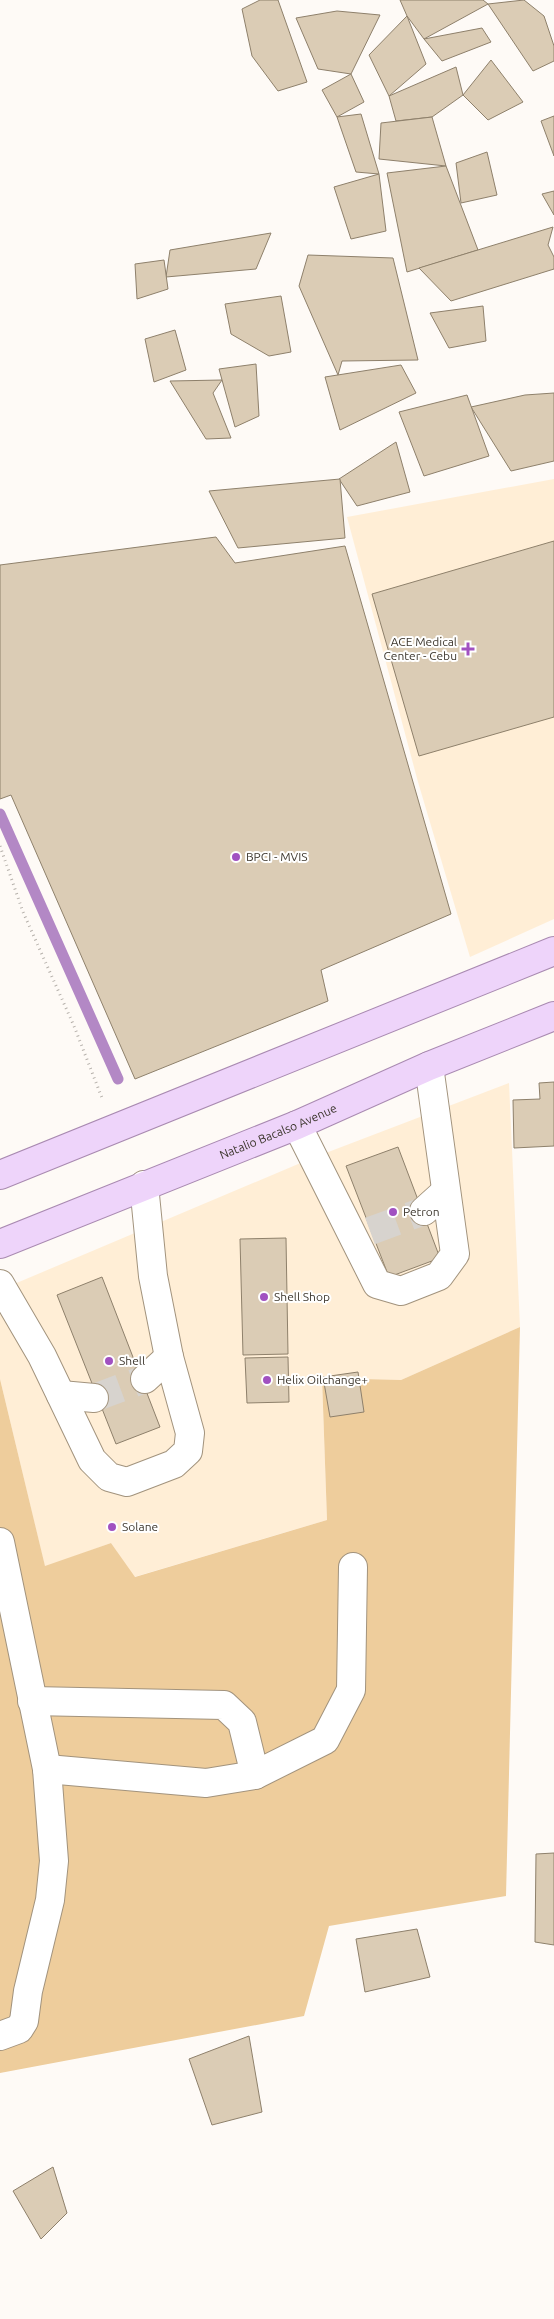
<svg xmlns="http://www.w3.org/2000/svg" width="554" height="2319" font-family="Ubuntu,sans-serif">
<rect width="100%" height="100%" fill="#fefaf6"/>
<g fill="#ffeed6">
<path d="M554,479v440l-84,38 -52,-175 -71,-265z"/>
<path d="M509,1083l11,244 -119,53 -79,-1 5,141 -193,57 -23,-34 -66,24 -45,-188v-89l310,-131z"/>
</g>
<path fill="#eecd9c" d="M520,1327l-14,569 -177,30 -25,90 -304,57v-694l45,187 66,-23 24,34 192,-57 -5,-142 79,2z"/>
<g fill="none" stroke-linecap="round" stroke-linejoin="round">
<path stroke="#b388c5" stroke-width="11" d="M0,814l118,265"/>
</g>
<g fill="#dbccb5" stroke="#8e806b">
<path d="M260,0h18l29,82 -29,9 -26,-35 -10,-47z"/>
<path d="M400,0h83l5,4 -64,35 -17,-23z"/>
<path d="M524,0l20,16 10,30v15l-21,10 -45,-67z"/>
<path d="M337,11l43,4 -29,59 -33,-5 -22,-51z"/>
<path d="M407,16l19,48 -37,32 -20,-41z"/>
<path d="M482,28l9,14 -49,19 -18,-22z"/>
<path d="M491,60l32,42 -35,18 -25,-25z"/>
<path d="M456,67l7,28 -31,22 -36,4 -7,-25z"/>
<path d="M351,74l13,28 -27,15 -15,-27z"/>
<path d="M361,114l18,60 -23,-2 -19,-55z"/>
<path d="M554,116v40l-13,-35z"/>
<path d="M432,117l14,49 -67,-7 2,-36z"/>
<path d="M487,152l10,43 -36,8 -5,-40z"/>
<path d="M446,166l32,84 -71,22 -20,-99z"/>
<path d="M379,174l7,57 -35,8 -17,-52z"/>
<path d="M554,191v24l-12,-21z"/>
<path d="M553,227l-5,18 6,12v12l-103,32 -32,-33z"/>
<path d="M271,233l-15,36 -90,8 4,-27z"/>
<path d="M308,255l85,3 25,102 -76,1 -4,14 -39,-89z"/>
<path d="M164,260l4,29 -31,10 -2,-35z"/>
<path d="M281,296l10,56 -22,4 -38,-22 -6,-30z"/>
<path d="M483,306l3,35 -37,7 -19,-35z"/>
<path d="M175,330l11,40 -32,12 -9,-43z"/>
<path d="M256,364l3,52 -24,11 -16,-58z"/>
<path d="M401,365l15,28 -76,37 -15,-53z"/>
<path d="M222,380l-9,13 18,45 -25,1 -36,-58z"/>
<path d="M554,393v68l-43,10 -40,-64 54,-12z"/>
<path d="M467,395l22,61 -65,20 -25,-64z"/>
<path d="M396,442l14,50 -53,14 -18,-27z"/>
<path d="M340,479l5,59 -107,10 -29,-57z"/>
<path d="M216,537l19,26 110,-17 106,368 -130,56 7,31 -193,78 -124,-284 -11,4v-234z"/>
<path d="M554,541v176l-135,39 -47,-162z"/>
<path d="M554,1082v64l-40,2 -1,-48 27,-1 -1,-16z"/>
<path d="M398,1147l42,111 -51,19 -43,-111z"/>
<path d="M286,1238l2,116 -45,1 -3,-116z"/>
<path d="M102,1277l58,150 -44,17 -59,-149z"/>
<path d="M288,1357l1,45 -42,1 -2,-45z"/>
<path d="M358,1372l6,40 -34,5 -7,-40z"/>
<path d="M554,1853v92l-19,-3 1,-88z"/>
<path d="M417,1929l13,48 -65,15 -9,-53z"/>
<path d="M249,2036l13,76 -50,13 -23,-66z"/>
<path d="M53,2167l14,46 -26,26 -28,-48z"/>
</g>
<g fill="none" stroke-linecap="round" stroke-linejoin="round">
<g stroke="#d7d3ce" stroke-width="28" stroke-dasharray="28 14" stroke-linecap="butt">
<path d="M370,1231l54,-20"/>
<path d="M94,1398l51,-19"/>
</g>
<defs>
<g id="minor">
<path d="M297,1125l80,159 24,7 38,-15 16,-22 -26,-188"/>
<path d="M424,1211l21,-19"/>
<path d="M0,1284l42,72 50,104 17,17 18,5 47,-18 14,-13 2,-18 -21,-76 -16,-81 -9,-91"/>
<path d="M145,1379l24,-22"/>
<path d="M61,1395l33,3"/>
<path d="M0,1542l47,227 7,92 -4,39 -22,91 -4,30 -5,8 -19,7"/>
<path d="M32,1701l192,4 18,17 13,53"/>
<path d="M47,1769l159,14 49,-8 70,-35 26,-50 2,-123"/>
</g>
<g id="major">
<path d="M0,1175l554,-224"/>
<path id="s1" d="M0,1244l297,-119 132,-59 125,-50"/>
</g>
</defs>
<use href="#minor" stroke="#a2937d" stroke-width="30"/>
<use href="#major" stroke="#a98ab1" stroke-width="30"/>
<path stroke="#b6b1ab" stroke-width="3" stroke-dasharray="1 4" stroke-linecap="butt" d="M0,846l23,66 51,114 28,72"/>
<use href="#minor" stroke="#fff" stroke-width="28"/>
<use href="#major" stroke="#eed4fa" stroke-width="28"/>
</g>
<g fill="#a151c1" stroke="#fff" stroke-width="2">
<path d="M465.5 641.5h5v5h5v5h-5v5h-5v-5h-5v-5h5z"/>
<circle cx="236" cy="857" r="5"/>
<circle cx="393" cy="1212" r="5"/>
<circle cx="264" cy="1297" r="5"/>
<circle cx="109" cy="1361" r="5"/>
<circle cx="267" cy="1380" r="5"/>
<circle cx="112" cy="1527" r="5"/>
</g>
<g text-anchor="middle" stroke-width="4" stroke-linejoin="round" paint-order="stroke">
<g font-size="12" fill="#3d372e" stroke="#fff" text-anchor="start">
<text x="457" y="646" text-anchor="end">ACE Medical<tspan x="457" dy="14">Center - Cebu</tspan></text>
<text x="246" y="861">BPCI - MVIS</text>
<text x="403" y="1216">Petron</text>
<text x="274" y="1301">Shell Shop</text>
<text x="119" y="1365">Shell</text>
<text x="277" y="1384">Helix Oilchange+</text>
<text x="122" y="1531">Solane</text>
</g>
<g font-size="12" fill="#3d372e" stroke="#fff">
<text dy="4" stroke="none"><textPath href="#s1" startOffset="300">Natalio Bacalso Avenue</textPath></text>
</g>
</g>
</svg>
